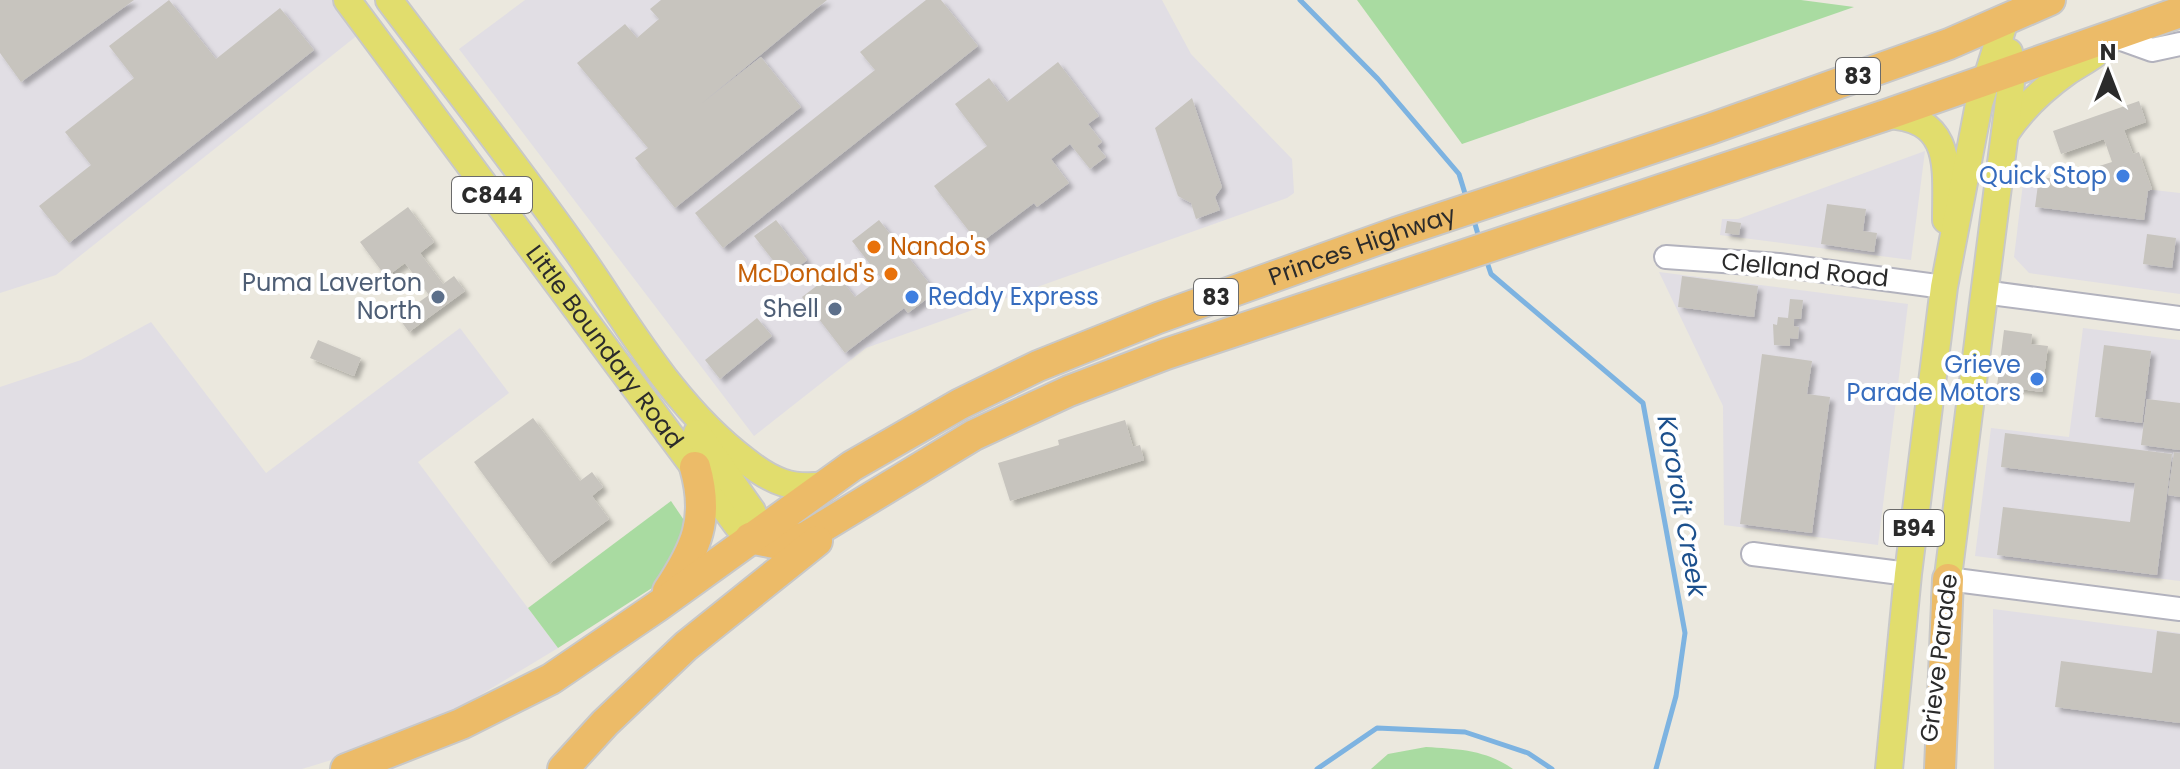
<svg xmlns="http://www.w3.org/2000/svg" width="2180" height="769" font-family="Poppins,sans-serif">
<defs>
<filter id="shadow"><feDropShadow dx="4.5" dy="4.5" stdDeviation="2" flood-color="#0004"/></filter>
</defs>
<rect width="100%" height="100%" fill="#ebe8de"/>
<g fill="#e1dee4">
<path d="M0,0h333l26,34 -303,241 -56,18z"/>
<path d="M525,0h637l29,54 101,105 2,34 -7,5 -421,150 -112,88 -295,-387z"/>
<path d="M1925,151l-14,109 -191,-25 2,-16h16z"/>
<path d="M2024,175l156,18v101l-151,-21 -15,-16z"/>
<path d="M1659,272l249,32 -30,241 -154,-20 -1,-119z"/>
<path d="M151,322l115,151 194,-145 49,65 -91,69 140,186 -99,60 -121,50 -36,11h-302v-382l81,-27z"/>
<path d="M2083,328l97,12v241l-205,-25 16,-128 78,9z"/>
<path d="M1993,609l187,24v136h-186z"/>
</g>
<g fill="#a9dba1">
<path d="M1357,0h444l53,7 -392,137z"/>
<path d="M671,501l21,31 -29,49 -105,67 -30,-40z"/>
<path d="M1426,747c33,2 60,3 87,22h-142l17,-15z"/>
</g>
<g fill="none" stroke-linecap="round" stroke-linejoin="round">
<g stroke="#7db3e1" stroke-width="5">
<path d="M1300,0l78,79 81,95 8,26"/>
<path d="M1473,217l6,21"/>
<path d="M1486,259l5,15 152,129 42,230 -9,63 -20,73"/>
<path d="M1317,769l60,-41 88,4 63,21 24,16"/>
</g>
</g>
<g fill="#c7c4be" filter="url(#shadow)">
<path d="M0,0h134l-113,82 -21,-29z"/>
<path d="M169,0l47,59 64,-51 34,42 -245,193 -30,-37 52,-41 -26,-33 69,-54 -25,-32z"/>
<path d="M661,0h166l-126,104 60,-47 40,50 -126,101 -40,-50 13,-10 -71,-85 48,-39 12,14 22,-19 -9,-10z"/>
<path d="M926,0h15l37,46 -255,202 -28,-35 180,-143 -15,-18z"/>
<path d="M1058,62l41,54 -11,8 14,18 -5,4 9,11 -16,12 -20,-25 -19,15 18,24 -32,24 -3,-4 -55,41 -45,-58 53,-40 -32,-42 34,-26 18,24z"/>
<path d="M1192,98l30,89 -7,10 5,13 -24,9 -5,-16 -13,-7 -23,-68z"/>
<path d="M2139,101l7,21 -22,8 9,24 6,-2 13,37 -4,2 -4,29 -109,-13 4,-30 63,7 -6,-17 16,-5 -8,-23 -43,15 -8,-23z"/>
<path d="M1827,204l39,5 -3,22 14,2 -3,19 -53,-8z"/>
<path d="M408,207l26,35 -14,11 23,31 11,-8 11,15 -56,41 -11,-15 31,-22 -24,-32 -19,14 -26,-35z"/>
<path d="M776,220l31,40 -21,17 -32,-41z"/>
<path d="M879,220l57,72 -28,21 -4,-5 -59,45 -43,-56 33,-25 20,25 26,-19 -29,-37z"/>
<path d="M1727,221l14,2 -2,12 -14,-2z"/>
<path d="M2147,234l29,4 -4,30 -29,-4z"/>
<path d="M1682,276l76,10 -4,31 -76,-10z"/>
<path d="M1790,299l13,1 -2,19h-7v7l5,1 -1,12 -8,-1v8l-16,-1 -1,-21 4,1 1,-8 10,1z"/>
<path d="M757,318l15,18 -52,43 -15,-19z"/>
<path d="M2004,330l28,4 -1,10 17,2 -6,46 -45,-6z"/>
<path d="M318,340l43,18 -7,18 -44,-18z"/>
<path d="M2104,345l47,6 -9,72 -47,-6z"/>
<path d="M1762,354l50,7 -5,33 23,3 -18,136 -72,-9z"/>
<path d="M2147,399l33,4v47l-39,-5z"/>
<path d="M533,418l47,63 12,-9 11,15 -11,9 17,23 -60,45 -75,-102z"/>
<path d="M1125,420l8,27 7,-2 4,15 -134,41 -12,-38 61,-18 -1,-5z"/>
<path d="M2005,433l167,21 -15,121 -160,-20 6,-48 127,15 5,-39 -134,-16z"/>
<path d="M2174,452l6,1v44l-12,-2z"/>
<path d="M2157,631l23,3v89l-125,-16 6,-46 91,12z"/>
</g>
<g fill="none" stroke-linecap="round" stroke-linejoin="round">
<defs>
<g id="minor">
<path d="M2113,36l39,14 28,-6"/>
<path d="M1666,257l113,8 165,22"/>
<path d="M1983,292l197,26"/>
<path d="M1753,554l155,20"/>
<path d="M1948,579l232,30"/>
</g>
<g id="major">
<path id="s1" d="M347,0l390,525 13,13"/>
<path d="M389,0c63,84 129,167 190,254 50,72 95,153 167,207 25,20 46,29 78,24"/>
<path d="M1886,115c68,3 60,52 60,105"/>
<path d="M2005,134c16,-24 38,-45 62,-62 18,-12 30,-16 44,-34"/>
<path d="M697,433l55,78 8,19"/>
<path d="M1945,600l65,-507 2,-23 -3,-18"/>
<path d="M1889,769l19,-195 36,-287 35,-183 26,-84"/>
</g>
<g id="highway">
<path d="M750,538l29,6 27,-7 168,-102 95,-44 97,-37 720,-239 294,-103"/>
<path d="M668,591c28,-42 42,-72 27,-124"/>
<path id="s2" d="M346,769l115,-45 90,-45 107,-73 194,-140 108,-62 78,-38 120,-48 238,-85 314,-104 239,-85 101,-44"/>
<path d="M563,769l42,-46 81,-77 131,-105"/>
<path d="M1940,769l8,-190"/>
</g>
</defs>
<use href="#minor" stroke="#b2b2bd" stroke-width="26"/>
<use href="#major" stroke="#c8c8c8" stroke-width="30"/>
<use href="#highway" stroke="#c8c8c8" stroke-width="34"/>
<use href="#minor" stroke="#fff" stroke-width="22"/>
<use href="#major" stroke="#e1dd6d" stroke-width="26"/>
<use href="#highway" stroke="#ecbb68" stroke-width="30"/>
</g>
<g fill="#3f7fe0" stroke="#fff" stroke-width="3">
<circle cx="2123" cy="176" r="8"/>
<circle cx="912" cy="297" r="8"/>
<circle cx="2037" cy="379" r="8"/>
</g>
<g fill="#e8710a" stroke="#fff" stroke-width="3">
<circle cx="874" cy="247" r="8"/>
<circle cx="891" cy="274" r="8"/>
</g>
<g fill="#5c6f8a" stroke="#fff" stroke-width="3">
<circle cx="438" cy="297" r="8"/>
<circle cx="835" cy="309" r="8"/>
</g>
<g text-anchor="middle" stroke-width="8" stroke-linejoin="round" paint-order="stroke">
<g fill="#fff" stroke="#6b6b6b" stroke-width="2">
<rect x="1836" y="58" width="44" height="36" rx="6"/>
<rect x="452" y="177" width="80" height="36" rx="6"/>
<rect x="1194" y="279" width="44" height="36" rx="6"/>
<rect x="1884" y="510" width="60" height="36" rx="6"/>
</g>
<g font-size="22" font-weight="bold" fill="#2b2b2b">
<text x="1858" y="84">83</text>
<text x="492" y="203">C844</text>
<text x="1216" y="305">83</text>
<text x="1914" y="536">B94</text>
</g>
<g font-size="24" fill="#366cbe" stroke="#fff" text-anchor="end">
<text x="2107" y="184">Quick Stop</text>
<text x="928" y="305" text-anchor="start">Reddy Express</text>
<text x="2021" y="373">Grieve<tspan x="2021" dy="28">Parade Motors</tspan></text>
</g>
<g font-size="24" fill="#2b2b2b" stroke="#fff">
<text dy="8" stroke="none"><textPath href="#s2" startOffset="1150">Princes Highway</textPath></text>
<text transform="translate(1805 270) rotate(6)" y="8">Clelland Road</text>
<text dy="8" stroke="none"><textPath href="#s1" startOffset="432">Little Boundary Road</textPath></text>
<text transform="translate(1939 658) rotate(-83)" y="8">Grieve Parade</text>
</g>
<g font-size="24" fill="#c56008" stroke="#fff" text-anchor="start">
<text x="890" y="255">Nando's</text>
<text x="875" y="282" text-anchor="end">McDonald's</text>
</g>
<g font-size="24" fill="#4e5e75" stroke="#fff" text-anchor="end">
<text x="422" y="291">Puma Laverton<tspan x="422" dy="28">North</tspan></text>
<text x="819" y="317">Shell</text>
</g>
<g font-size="26" font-style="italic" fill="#1c508d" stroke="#fff">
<text transform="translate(1682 506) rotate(80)" y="9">Kororoit Creek</text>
</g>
</g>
<g transform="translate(2108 72)" stroke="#ffffff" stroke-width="6" paint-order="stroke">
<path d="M0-6L14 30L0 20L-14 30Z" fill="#2b2b2b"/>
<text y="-12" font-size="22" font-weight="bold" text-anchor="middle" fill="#2b2b2b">N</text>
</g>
</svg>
